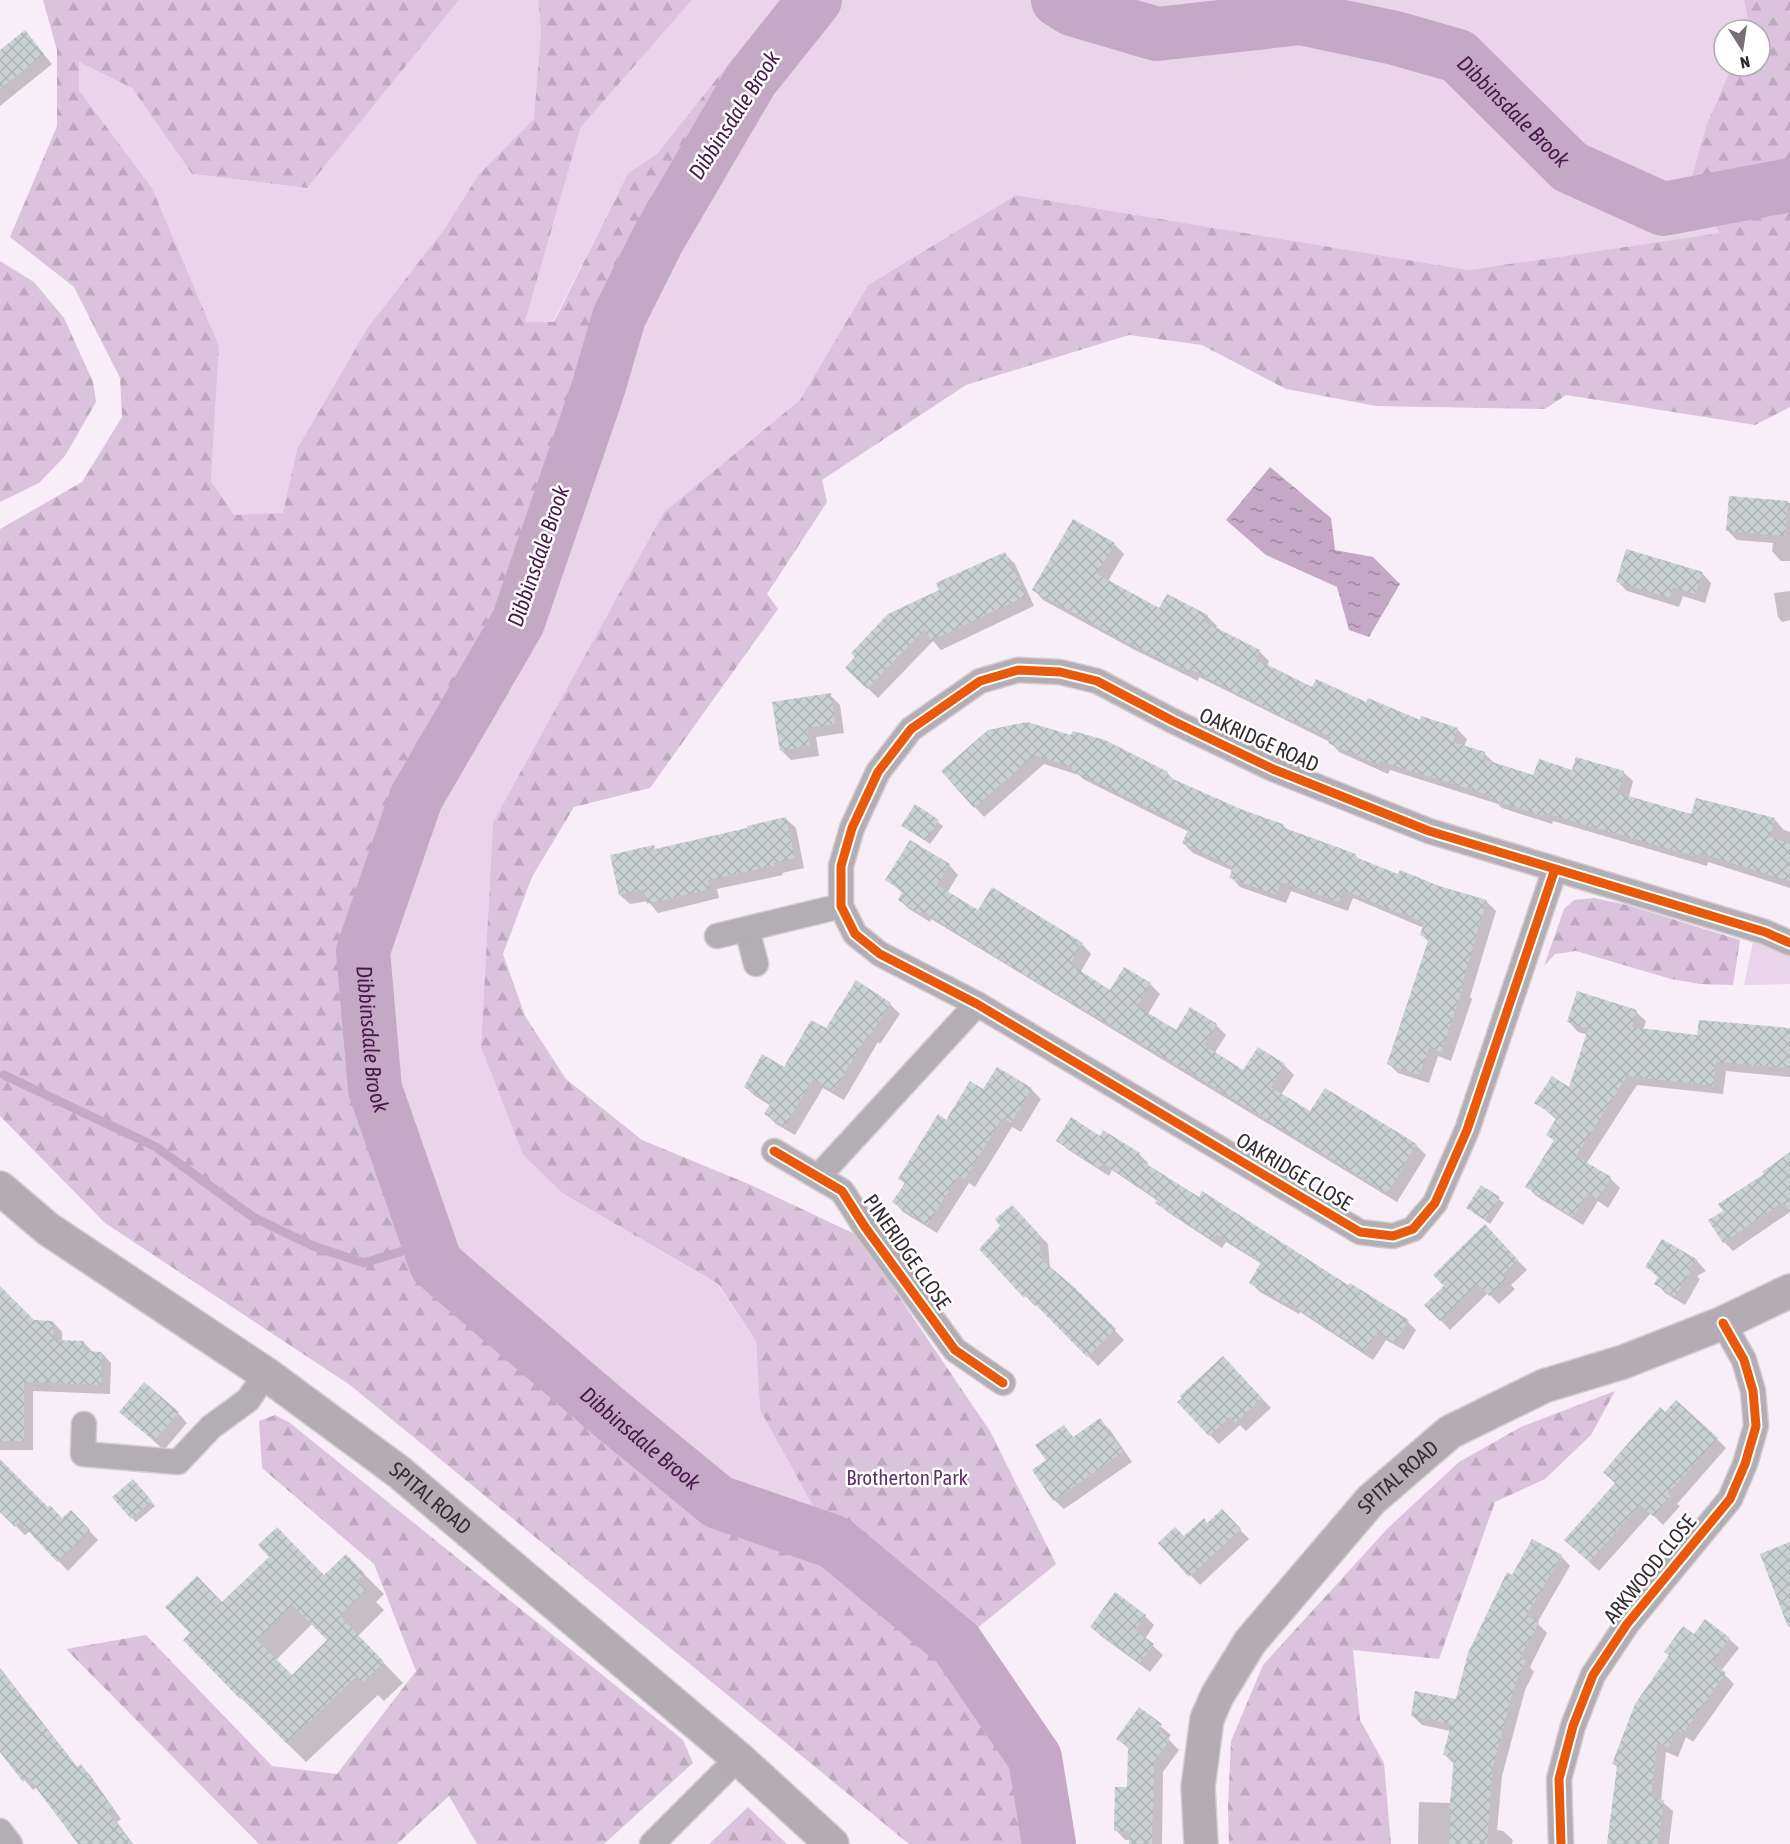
<svg xmlns="http://www.w3.org/2000/svg" width="1790" height="1844" font-family="'Asap Condensed',sans-serif">
<defs>
<pattern id="forest-firs" width="22" height="20" patternUnits="userSpaceOnUse" patternTransform="scale(1.5)"><rect width="22" height="20" fill="#dcc3dd"/><path d="M5 1l3.5 6h-7zM16 11l3.5 6h-7z" fill="#bda8be"/></pattern>
<pattern id="water-ripples" width="26" height="14" patternUnits="userSpaceOnUse" patternTransform="scale(1.5)"><rect width="26" height="14" fill="#c4a8c5"/><path d="M2 4q2-2 4 0t4 0M15 11q2-2 4 0t4 0" fill="none" stroke="#a089a1"/></pattern>
<pattern id="building-cross-hatch" width="8" height="8" patternUnits="userSpaceOnUse" patternTransform="scale(1.5)"><rect width="8" height="8" fill="#c9d1d2"/><path d="M0 0l8 8M0 8l8-8" fill="none" stroke="#adb4b5"/></pattern>
</defs>
<rect width="100%" height="100%" fill="#f7eef7"/>
<g fill="#e9d4ea">
<path d="M459,0h79l3,31 -6,88 -56,55 -34,54 -77,99 -71,122 -14,65 -49,1 -23,-34 8,-135 -67,-158 -73,-98v-29l53,27 60,86 115,14z"/>
<path d="M692,0h87l-122,154 -29,19 -75,149h-28l56,-195z"/>
<path d="M815,0h929l5,25 -2,5h-23v36h8l-25,58 14,109 -252,37 -453,-75 -148,90 -68,115 -136,112 -171,310 -12,225 42,108 39,38 155,91 39,57 4,69 74,132 -116,-40 -112,-92 -170,-146 -61,-175 -12,-137 53,-154 102,-176 80,-233 21,-72 39,-78 93,-159z"/>
<path d="M1753,942l37,13v29l-46,1z"/>
</g>
<g fill="url(#forest-firs)">
<path d="M43,0h416l-152,188 -115,-14 -60,-86 -53,-26v28l73,98 67,158 -8,135 23,34 49,-2 14,-64 71,-122 77,-99 34,-54 55,-55 7,-88 -3,-31h154l-111,127 -56,195h29l74,-149 29,-19 122,-154h36l-64,80 -93,159 -39,78 -21,72 -80,233 -102,176 -53,154 12,137 61,175 170,146 112,92 115,40 -73,-132 -4,-69 -38,-57 -156,-91 -39,-38 -42,-108 12,-225 171,-310 136,-112 68,-115 148,-90 453,75 251,-37 -30,-50 17,-59 25,-58h28v-36h-13l2,-5 -5,-25h46v407l-35,18 -189,-30 -21,14 -169,-3 -90,-17 -84,-44 -73,-10 -163,50 -144,95 5,22 -60,92 11,15 -128,179 -76,19 -42,70 -29,77 22,62 41,63 76,61 109,45 106,50 133,196 66,133 -98,80 77,114 14,86h-140l-559,-459 -245,-162 -105,-107v-587l82,-47 40,-65 -2,-39 -46,-91 -64,-50 47,-111v-76z"/>
<path d="M0,261l34,21 30,36 29,64 3,20 -31,54 -26,27 -39,19z"/>
<path d="M1594,898l33,7 113,35 -7,45 -33,-1 -29,-5 -95,-28 -21,3 -11,12 20,-57 10,-9z"/>
<path d="M1615,1391l-24,44 -46,44 -50,23 -56,157 -86,-9 7,70 24,43 7,81h-162l-1,-36 3,-67 32,-76 125,-137 71,-66 62,-35z"/>
<path d="M275,1415l15,8 393,317 10,23 -89,81h-127l-28,-48 -52,48h-138l-193,-195 80,-14 126,131 65,8 79,-103 -42,-107 -112,-96 -3,-47z"/>
<path d="M748,1807l39,37h-78z"/>
</g>
<path fill="url(#water-ripples)" d="M1270,467l61,51 4,32 38,7 27,27 -31,53 -20,-7 -12,-43 -71,-32 -40,-35z"/>
<g fill="#0003" fill-rule="evenodd">
<path d="M25,32l27,32 -52,42v-54z"/>
<path d="M1731,498l59,5v58h-9l-9,-10 1,-8 -36,-3 -10,-10z"/>
<path d="M1114,544l10,10 -16,27 52,29 47,6 10,10 -2,3 44,22 10,10 -2,5 46,23 54,15 54,18 36,7 10,10 -3,8 20,6 10,10 40,14 39,-5h50l10,9 -4,16 63,19 82,3 10,11 6,2v56l-82,-26 -1,4 -154,-45 -1,3 -50,-16 -4,-4 -108,-34 -2,4 -49,-22 -9,-10 -131,-65 -1,4 -65,-32 -90,-49 -9,-10z"/>
<path d="M1005,554l10,10 19,42 -93,44 -8,-9 -55,57 -31,-30 94,-77z"/>
<path d="M1702,573l9,10 -6,20 -22,-7 -4,11 -52,-16 -10,-10z"/>
<path d="M1790,591v29l-8,2 -4,-5 -4,-24z"/>
<path d="M830,695l10,10 4,28 -28,4 3,19 -28,4 -10,-10z"/>
<path d="M988,732l179,41 9,9 67,30 40,13 4,5 68,25 6,6 37,15 88,25 10,10 -26,86 2,2 -21,62 -13,-5 -9,27 -31,-10 -9,-9 40,-122 -7,-7 2,-7 -71,-30 -5,13 -57,-20 -5,12 -46,-16 -9,-10 2,-6 -40,-18 -10,-10 6,-11 -106,-53 -4,-4 -35,-11 -60,53 -9,-10z"/>
<path d="M915,806l28,20 -13,18 -27,-19z"/>
<path d="M786,819l10,9 8,40 -22,5 1,2 -66,14 2,9 -61,15 -10,-12 -18,3 -10,-9 33,-48 4,3z"/>
<path d="M949,865l9,10 -11,18 31,19 104,32 9,10 -11,19 30,19 15,-23 25,15 10,10 -12,20 28,18 15,-23 25,16 10,10 -12,19 30,18 40,-7 10,10 -13,20 30,18 105,32 10,10 -29,47 -466,-283 -1,3 -21,-13 -10,-10 4,-6 -16,-13z"/>
<path d="M890,1004l10,10 -20,30 -2,-2 -34,58 -21,-12 -28,47 -19,-11 -10,-10 5,-8 -16,-10 -10,-9 39,-18 42,-39z"/>
<path d="M1636,1012l10,9 -3,9 55,7 92,-7v47l-64,-6 -3,23 -86,-9 -51,79 24,14 10,10 -12,20 -10,-7 -15,24 -47,-29 -9,-10 28,-45 -7,-6 9,-15 -21,-18 34,-13 18,-54 -10,-3 -9,-10z"/>
<path d="M997,1069l34,20 10,10 -20,33 -9,-5 -37,60 -6,-4 -32,50 -34,-21 -9,-10 11,-18 -5,-6 47,-56 37,-31z"/>
<path d="M1104,1132l35,22 9,9 -1,2 52,34 209,123 8,8 -12,20 -18,-10 -13,20 -73,-48 -1,2 -39,-22 -9,-9 11,-19 -36,-22 -4,6 -56,-37 -9,-9 1,-1 -46,-31 -3,6 -42,-27 -9,-9 42,-2z"/>
<path d="M1790,1154v58l-57,39 -9,-9 1,-31z"/>
<path d="M1482,1187l22,16 -14,21 -22,-16z"/>
<path d="M1012,1207l36,37 2,25 24,20 50,51 -26,26 -61,-62 -2,2 -54,-57 21,-23z"/>
<path d="M1485,1226l42,44 -16,15 4,4 -16,15 -11,-11 -38,37 -24,-25 20,-19z"/>
<path d="M1663,1241l34,20 9,10 -9,5 3,3 -15,26 -20,-12 -9,-10 3,-5 -12,-11z"/>
<path d="M0,1288l34,34h19l9,10v9l21,1 10,10 9,1 9,10 -1,31 -77,-3v59h-33z"/>
<path d="M1233,1368l38,40 -25,23 -6,-6 -21,19 -9,-9z"/>
<path d="M178,1413l9,10 -23,27 -33,-29z"/>
<path d="M1100,1420l10,10 22,32 -68,47 -10,-9 10,-73 10,11z"/>
<path d="M1717,1439l9,9 -49,56 3,2 -17,19 -12,-12 -52,58 -24,-22z"/>
<path d="M0,1461l48,48 14,11 18,1 18,19 -30,31 -38,-40 -5,4 -25,-25z"/>
<path d="M137,1486l18,20 -19,16 -4,-4z"/>
<path d="M1222,1511l27,28 -49,46 -40,-42 24,-5 24,-14z"/>
<path d="M346,1556l38,38 -8,8 8,8 -26,26 45,47 -19,18 -6,-6 -72,67 -65,-64 -18,-95 101,-26zM312,1624l17,16 -37,37 -16,-17z"/>
<path d="M1561,1556l9,10 -33,57 10,10 -17,34 4,5 -9,18 -23,86 -5,54 6,1 10,9 -1,4h-94l1,-42 32,1 4,-38 -10,-10 6,-24 -29,-6 -10,-10 45,-15 55,-123z"/>
<path d="M1145,1616l9,9 -9,14 18,16 -13,17 -49,-36 -9,-9z"/>
<path d="M1694,1636l35,3 10,9 -18,23 13,13 -41,58 -7,-5 -8,20 -12,-5 -5,49 12,10 -4,33h-41l-10,-76 -4,-4z"/>
<path d="M0,1668l78,100 3,-2 9,9 31,44 -4,3 16,22h-53l-43,-57 -4,3 -33,-40z"/>
<path d="M1139,1709l32,26 -3,4 11,11 -16,22 -1,72h-32v-4h-5l-9,-10 13,-41v-40l-11,-10z"/>
</g>
<g fill="none" stroke-linecap="round" stroke-linejoin="round">
<path stroke="#c4a8c5" stroke-width="9" d="M4,1075l152,72 97,70 60,29 51,17 64,-20"/>
<g stroke="#c4a8c5" stroke-width="54">
<path id="s1" d="M815,0l-64,80 -93,159 -39,78 -21,72 -80,233 -102,176 -53,153 12,138 61,175 170,146 112,92 116,40 123,102 78,114 14,86"/>
<path id="s2" d="M1058,0l14,9 85,25 144,-16 94,20 63,18 112,111 93,42 127,-24"/>
</g>
</g>
<g fill="url(#building-cross-hatch)" fill-rule="evenodd">
<path d="M25,30l19,24 -44,35v-39z"/>
<path d="M1729,496l59,5 -3,35 -59,-5z"/>
<path d="M1073,519l42,24 -18,31 62,34 8,-14 41,21 -3,7 55,28 -4,9 56,28 4,-8 50,23 2,-4 52,22 1,-4 37,12 -5,14 32,10 -2,7 50,16 6,-16 33,11 4,-13 48,14 -6,22 73,21 5,-16 79,20 -5,19 20,7v37l-91,-28 -1,4 -154,-44 -1,3 -53,-17 1,-3 -111,-35 -2,4 -50,-22 3,-6 -43,-18 -98,-50 -2,3 -66,-32 -90,-50z"/>
<path d="M1626,549l77,23 -8,22 -22,-7 -3,11 -54,-16z"/>
<path d="M1005,552l21,44 -95,45 -6,-12 -58,60 -22,-21 10,-11 -4,-4 37,-39 51,-24 -3,-7z"/>
<path d="M831,693l4,31 -28,4 3,18 -30,5 -8,-49z"/>
<path d="M1027,722l44,13 2,-4 32,9 63,32 -2,4 77,34 40,14 -1,3 74,27 -1,3 43,17 2,-4 39,16 48,14 -26,87 2,1 -22,64 -12,-4 -10,27 -32,-11 42,-126 -9,-3 4,-12 -81,-33 -4,12 -58,-20 -4,13 -48,-17 4,-11 -51,-24 7,-15 -117,-58v-3l-38,-12 -60,53 -33,-37 47,-41z"/>
<path d="M915,804l24,16 -13,21 -25,-15z"/>
<path d="M786,817l9,41 -22,5 1,3 -66,14 2,9 -63,15 -3,-14 -25,5 -9,-40 44,-10 1,4 92,-21v-2z"/>
<path d="M910,840l40,24 -13,21 41,25 14,-23 91,56 -13,21 40,26 14,-23 27,16 -14,23 39,24 14,-23 27,17 -13,21 39,25 15,-23 27,17 -14,23 39,24 15,-23 92,56 -30,49 -199,-122 -168,-99 -99,-62 -1,3 -22,-13 5,-9 -18,-11z"/>
<path d="M856,980l35,23 -21,32 -2,-1 -34,57 -21,-12 -28,47 -21,-12 7,-11 -27,-16 18,-33 22,13 27,-47 15,8z"/>
<path d="M1577,991l60,19 -5,17 65,8 2,-15 91,8v40l-74,-6 -2,24 -87,-10 -51,80 35,21 -13,22 -10,-6 -15,24 -48,-30 29,-47 -8,-5 11,-18 -23,-14 18,-27 17,11 19,-58 -21,-7z"/>
<path d="M997,1067l35,21 -21,35 -9,-5 -37,61 -6,-4 -32,50 -35,-23 13,-19 -7,-4 40,-65 8,6 24,-39 13,8z"/>
<path d="M1071,1117l29,19 3,-6 37,23 -3,5 62,39 3,-6 146,94 2,-2 59,37 -14,23 -18,-11 -13,20 -73,-48 -1,2 -41,-23 12,-21 -44,-28 -4,6 -58,-37 3,-4 -55,-36 -4,5 -43,-27z"/>
<path d="M1790,1152v60l-7,-10 -60,41 -15,-23 15,-9 -5,-7 46,-30 -2,-2z"/>
<path d="M1481,1185l19,12 -15,23 -19,-12z"/>
<path d="M1012,1205l26,28 4,27 33,28 41,41 -29,28 -61,-62 -2,3 -45,-49 21,-23 -5,-7z"/>
<path d="M1485,1224l33,36 -15,14 4,5 -18,17 -11,-12 -38,37 -16,-16 20,-19 -11,-11z"/>
<path d="M1662,1239l36,21 -10,7 4,2 -17,27 -21,-12 5,-9 -14,-8z"/>
<path d="M0,1286l34,34 19,1v19l31,1v10l18,1 -1,33 -77,-3v59h-24z"/>
<path d="M1223,1356l39,42 -27,25 -5,-6 -21,19 -32,-34 5,-4 -2,-2z"/>
<path d="M144,1382l35,30 -25,29 -35,-29z"/>
<path d="M1676,1400l42,38 -50,55 3,3 -18,20 -13,-11 -51,57 -25,-22 51,-57 -12,-11 57,-65 5,5z"/>
<path d="M1100,1418l23,34 -70,49 -21,-31 14,-10 -11,-15 29,-20 9,12z"/>
<path d="M0,1459l48,48 2,-2 12,13 9,-8 19,20 -33,32 -37,-40 -5,5 -15,-15z"/>
<path d="M133,1479l19,22 -21,18 -19,-22z"/>
<path d="M1222,1509l19,20 -52,48 -31,-34 17,-16 9,9 20,-18 3,5z"/>
<path d="M277,1527l47,48 22,-21 19,20 -8,7 9,9 -27,25 45,47 -21,20 -6,-6 -71,67 -44,-45 -2,1 -57,-59 7,-7 -25,-26 32,-31 25,26 47,-45 -11,-12zM292,1605l35,35 -35,35 -35,-35z"/>
<path d="M1532,1539l30,16 -36,61 13,6 -19,36 6,3 -10,20 -23,85 -6,78h-38l2,-30h-2l5,-56 -11,-3 8,-31 -40,-8 4,-25 41,8 12,-46 39,-81 5,3z"/>
<path d="M1790,1542v85h-2l-28,-73z"/>
<path d="M1115,1592l31,23 -11,15 19,14 -14,19 -50,-36z"/>
<path d="M1705,1619l25,19 -18,24 14,11 -43,60 -7,-4 -7,19 -12,-5 -6,55 13,2 -6,44h-51l10,-78 -5,-2 23,-60 34,-49 -5,-3 19,-26 11,8z"/>
<path d="M0,1669l77,98 4,-3 32,44 -5,4 24,32h-54l-50,-67 -5,5 -23,-30z"/>
<path d="M1139,1707l23,17 -4,6 12,9 -16,23 -2,82h-23v-13h-15l1,-44h12l1,-40 -12,-8z"/>
</g>
<g fill="none" stroke-linecap="round" stroke-linejoin="round">
<defs>
<g id="street">
<path d="M1555,869l-88,261 -32,73 -22,26 -20,7 -33,-4 -383,-228 -97,-50 -25,-20 -14,-28v-40l11,-38 26,-56 33,-43 69,-48 38,-11 42,2 37,9 76,40 100,48 156,62 336,101 25,11"/>
<path d="M747,929l9,35"/>
<path d="M717,936l124,-30"/>
<path d="M774,1151l68,40 23,36 90,123 48,33"/>
<path d="M818,1177l159,-173"/>
<path d="M84,1424l-1,30 95,8 33,-35 37,-27 18,-26"/>
<path d="M0,1831l10,13"/>
<path d="M652,1844l86,-86"/>
<path d="M1561,1844l-2,-65 14,-53 20,-51 34,-51 103,-125 15,-35 11,-38 -3,-35 -9,-31 -21,-37"/>
</g>
<g id="secondary">
<path id="s3" d="M0,1188l48,41 218,145 133,98 339,286 94,86"/>
<path id="s4" d="M1201,1844l-3,-57 9,-68 10,-23 33,-54 121,-142 79,-68 94,-46 79,-24 100,-39 67,-32"/>
</g>
</defs>
<use href="#street" stroke="#d3ccd3" stroke-width="27"/>
<use href="#secondary" stroke="#d3ccd3" stroke-width="36"/>
<use href="#street" stroke="#b3aeb3" stroke-width="24"/>
<use href="#secondary" stroke="#b3adb3" stroke-width="33"/>
<defs>
<g id="cycleway">
<path d="M1555,869l-88,261 -32,73 -22,26 -20,7 -33,-4 -383,-228 -97,-50 -25,-20 -14,-28v-40l11,-38 26,-56 33,-43 69,-48 38,-11 42,2 37,9 76,40 100,48 156,62 336,101 25,11"/>
<path d="M774,1151l68,40 23,36 90,123 48,33"/>
<path d="M1561,1844l-2,-65 14,-53 20,-51 34,-51 103,-125 15,-35 11,-38 -3,-35 -9,-31 -21,-37"/>
</g>
</defs>
<use href="#cycleway" stroke="#fff" stroke-width="13"/>
<use href="#cycleway" stroke="#e8590c" stroke-width="9"/>
</g>
<g text-anchor="middle" stroke-width="5" stroke-linejoin="round" paint-order="stroke">
<g font-size="21" fill="#322c32" stroke="#fff">
<text transform="translate(1259 740) rotate(24)" y="7">OAKRIDGE ROAD</text>
<text transform="translate(1294 1172) rotate(31)" y="7">OAKRIDGE CLOSE</text>
<text transform="translate(907 1252) rotate(55)" y="7">PINERIDGE CLOSE</text>
<text dy="7" stroke="none"><textPath href="#s4" startOffset="436">SPITAL ROAD</textPath></text>
<text dy="7" stroke="none"><textPath href="#s3" startOffset="531">SPITAL ROAD</textPath></text>
<text transform="translate(1650 1569) rotate(-51)" y="7">ARKWOOD CLOSE</text>
</g>
<g font-size="21" fill="#613265" stroke="#fff">
<text x="907" y="1485">Brotherton Park</text>
</g>
<g font-size="22" font-style="italic" fill="#47194a" stroke="#fff">
<text dy="8" stroke="none"><textPath href="#s2" startOffset="490">Dibbinsdale Brook</textPath></text>
<text transform="translate(734 115) rotate(-57)" y="8">Dibbinsdale Brook</text>
<text transform="translate(538 556) rotate(-71)" y="8">Dibbinsdale Brook</text>
<text dy="8" stroke="none"><textPath href="#s1" startOffset="1149">Dibbinsdale Brook</textPath></text>
<text dy="8" stroke="none"><textPath href="#s1" startOffset="1653">Dibbinsdale Brook</textPath></text>
</g>
</g>
<g transform="translate(1742 48) rotate(168)"><circle r="28" fill="#ffffff" stroke="#adabad" stroke-width="1.5"/>
<path d="M0-4.5L10 22L0 15L-10 22Z" fill="#777077"/>
<text y="-9" font-size="16" font-weight="bold" text-anchor="middle" fill="#322c32">N</text>
</g>
</svg>
